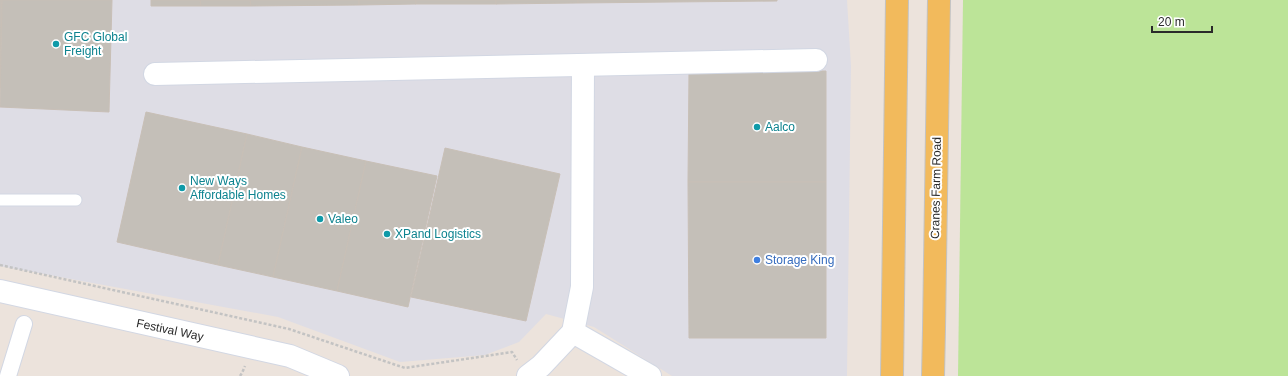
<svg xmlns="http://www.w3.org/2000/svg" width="1288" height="376" font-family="Helvetica,sans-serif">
<rect width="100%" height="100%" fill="#ece3dc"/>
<path fill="#dedde5" d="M0,0h847l4,66 -4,310h-175l-78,-49 -48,-13 -27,28 -34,13 -85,7 -122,-45 -278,-51z"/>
<path fill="#bce498" d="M963,0h325v376h-330z"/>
<g fill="#c4bfb8" stroke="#c8bfb6">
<path d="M0,0h2l-2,88z"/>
<path d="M2,0h110l-3,112 -109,-5z"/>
<path d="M151,0h49l1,6h-50z"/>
<path d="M200,0h50l1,6h-50z"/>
<path d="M250,0h109v5l-108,1z"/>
<path d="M359,0h57v4l-57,1z"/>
<rect x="416" y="0" width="80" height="4"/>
<path d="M496,0h82v3l-82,1z"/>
<path d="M578,0h92v2l-92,1z"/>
<path d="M670,0h107v1l-107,1z"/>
<path d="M689,71h137v111h-138z"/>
<path d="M146,112l101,22 -29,131 -101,-23z"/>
<path d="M247,134l55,13 -29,130 -55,-12z"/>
<path d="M302,147l64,14 -29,130 -64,-14z"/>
<path d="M445,148l115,26 -34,147 -115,-24z"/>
<path d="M366,161l71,15 -29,131 -71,-16z"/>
<path d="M688,182h138v156h-137z"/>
</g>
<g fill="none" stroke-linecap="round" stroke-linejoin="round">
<defs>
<path id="service" d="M0,200h76"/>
<path id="pedestrian" d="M8,376l16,-52"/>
<g id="minor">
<path d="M155,74l661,-14"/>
<path d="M0,291l290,65 48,20"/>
<path d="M573,332l77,44"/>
<path d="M528,376l13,-10 32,-34 9,-45 1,-222"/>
</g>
<g id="primary">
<path d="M892,376l5,-376"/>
<path d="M933,376l1,-47 5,-329"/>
</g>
</defs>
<use href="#service" stroke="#d2d7e3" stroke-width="13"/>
<use href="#pedestrian" stroke="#d2d7e3" stroke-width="18"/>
<use href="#minor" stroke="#d2d7e3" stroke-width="24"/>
<use href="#primary" stroke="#c3c3c3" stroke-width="24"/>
<g stroke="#c3c3c3" stroke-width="2.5" stroke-dasharray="3 2" stroke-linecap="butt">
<path d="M0,265l289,64 116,39 107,-16 5,8"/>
<path d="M240,376l2,-3 3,-7"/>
</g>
<use href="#service" stroke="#fff" stroke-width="11"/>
<use href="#pedestrian" stroke="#fff" stroke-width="16"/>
<use href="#minor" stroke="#fff" stroke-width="22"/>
<use href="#primary" stroke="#f2ba5c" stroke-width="22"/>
</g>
<g fill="#0f9aa8" stroke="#fff" stroke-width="1.5">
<circle cx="56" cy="44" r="4"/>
<circle cx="757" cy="127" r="4"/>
<circle cx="182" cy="188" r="4"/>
<circle cx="320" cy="219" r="4"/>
<circle cx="387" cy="234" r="4"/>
</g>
<circle fill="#3f7fe0" stroke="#fff" stroke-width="1.5" cx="757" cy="260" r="4"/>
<g text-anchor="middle" stroke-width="4" stroke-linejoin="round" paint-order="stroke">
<g font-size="12" fill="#0d838f" stroke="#fff" text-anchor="start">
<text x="64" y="41">GFC Global<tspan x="64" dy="14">Freight</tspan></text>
<text x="765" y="131">Aalco</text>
<text x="190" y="185">New Ways<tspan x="190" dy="14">Affordable Homes</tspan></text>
<text x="328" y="223">Valeo</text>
<text x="395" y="238">XPand Logistics</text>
</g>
<g font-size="12" fill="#2a2a2a" stroke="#fff">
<text transform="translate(936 188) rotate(-89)" y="4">Cranes Farm Road</text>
<text transform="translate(170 330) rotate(12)" y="4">Festival Way</text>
</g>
<g font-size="12" fill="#366cbe" stroke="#fff" text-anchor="start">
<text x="765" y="264">Storage King</text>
</g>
</g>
<path d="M1152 26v6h60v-6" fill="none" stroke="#2a2a2a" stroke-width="2"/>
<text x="1158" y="26" font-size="12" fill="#2a2a2a" stroke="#ffffff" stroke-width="3" paint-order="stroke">20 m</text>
</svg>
